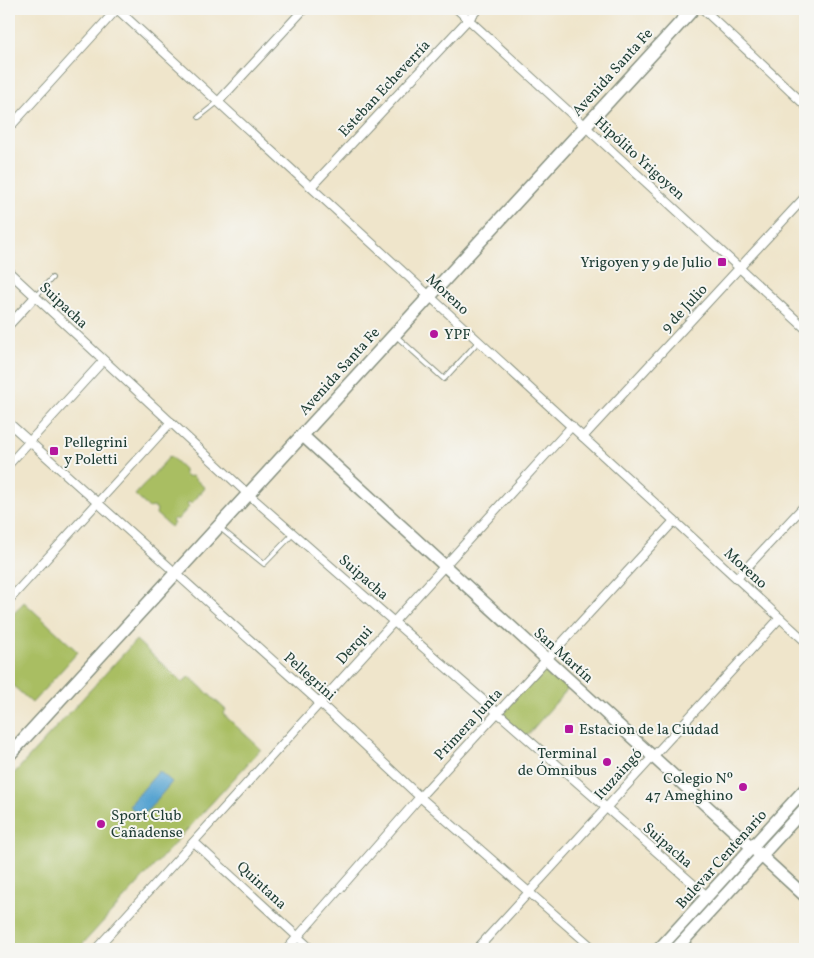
<svg xmlns="http://www.w3.org/2000/svg" width="814" height="958" font-family="Vollkorn,serif">
<rect width="100%" height="100%" fill="#f6f6f2"/>
<filter id="ink" filterUnits="userSpaceOnUse"><feTurbulence type="fractalNoise" baseFrequency=".02" numOctaves="2"/><feDisplacementMap in="SourceGraphic" scale="10" xChannelSelector="R" yChannelSelector="G"/><feConvolveMatrix kernelMatrix="1 2 1 2 8 2 1 2 1" color-interpolation-filters="sRGB"/></filter>
<filter id="wash" filterUnits="userSpaceOnUse"><feTurbulence type="fractalNoise" baseFrequency=".0096" numOctaves="4" result="noise"/><feDisplacementMap in="SourceGraphic" scale="20" xChannelSelector="R" yChannelSelector="G"/><feGaussianBlur stdDeviation="1.12" result="paint"/><feColorMatrix in="noise" values="0 0 0 0 0 0 0 0 0 0 0 0 0 0 0 0 0 1.4 0 .05"/><feComposite in="paint" operator="in"/></filter>
<g filter="url(#wash)">
<rect width="100%" height="100%" fill="#efe5cb"/>
<g fill="#a9be62" stroke="#647e4b">
<path d="M170,456l14,13v5l3,3 5,-1 13,12 -4,5h-3l1,2 -8,9 -2,-2 -2,2 2,3 -12,13 -2,-2 -3,3 2,2 -3,4 -15,-13 1,-5 -3,-2 -5,1 -14,-13z"/>
<path d="M24,602l54,50 -46,51 -23,-21v-63z"/>
<path d="M136,640l47,43 6,-7 37,34 -3,4 38,35 -183,200h-69v-170z"/>
<path d="M546,659l27,24 -48,55 -28,-25z"/>
</g>
<path fill="#59a4d1" stroke="#3c7082" d="M159,771l13,11 -30,35 -13,-11z"/>
</g>
<g filter="url(#ink)">
<g fill="none" stroke-linecap="round" stroke-linejoin="round">
<defs>
<g id="service">
<path d="M199,117l19,-15"/>
<path d="M35,297l17,-19"/>
<path d="M396,336l48,43 34,-37"/>
<path d="M220,528l44,36 29,-30"/>
</g>
<g id="minor">
<path d="M117,9l688,632"/>
<path d="M457,9l348,319"/>
<path d="M703,9l102,96"/>
<path d="M799,9l6,5"/>
<path d="M218,102l86,-93"/>
<path d="M9,128l108,-119"/>
<path d="M311,187l167,-178"/>
<path d="M9,272l239,222 459,402"/>
<path d="M9,325l26,-28"/>
<path d="M9,423l311,280 100,94 174,152"/>
<path d="M583,437l222,-240"/>
<path d="M9,464l94,-103"/>
<path d="M737,578l68,-73"/>
<path d="M9,600l162,-178"/>
<path d="M194,842l117,107"/>
<path d="M96,949l476,-523"/>
<path d="M287,949l133,-152 254,-276"/>
<path d="M477,949l303,-331"/>
</g>
<g id="secondary">
<path d="M302,435l503,461"/>
<path d="M659,949l146,-160"/>
<path d="M676,949l129,-141"/>
</g>
<path id="primary" d="M9,755l684,-746"/>
</defs>
<use href="#service" stroke="#879180" stroke-width="6"/>
<use href="#minor" stroke="#879180" stroke-width="10"/>
<use href="#secondary" stroke="#879180" stroke-width="14"/>
<use href="#primary" stroke="#879180" stroke-width="15"/>
<use href="#service" stroke="#fff" stroke-width="4"/>
<use href="#minor" stroke="#fff" stroke-width="8"/>
<use href="#secondary" stroke="#fff" stroke-width="11"/>
<use href="#primary" stroke="#fff" stroke-width="12"/>
</g>
</g>
<g fill="#b5179e" stroke="#f6f6f2" stroke-width="2">
<rect x="717" y="257" width="10" height="10" rx="2.5"/>
<circle cx="434" cy="334" r="5"/>
<rect x="49" y="446" width="10" height="10" rx="2.5"/>
<rect x="564" y="724" width="10" height="10" rx="2.5"/>
<circle cx="607" cy="762" r="5"/>
<circle cx="743" cy="787" r="5"/>
<circle cx="101" cy="824" r="5"/>
</g>
<g text-anchor="middle" stroke-width="4" stroke-linejoin="round" paint-order="stroke">
<g font-size="15" fill="#1f3d34" stroke="#f6f6f2">
<text transform="translate(612 72) rotate(-48)" y="5">Avenida Santa Fe</text>
<text transform="translate(384 88) rotate(-47)" y="5">Esteban Echeverría</text>
<text transform="translate(640 158) rotate(42)" y="5">Hipólito Yrigoyen</text>
<text transform="translate(448 294) rotate(43)" y="5">Moreno</text>
<text transform="translate(64 305) rotate(43)" y="5">Suipacha</text>
<text transform="translate(684 308) rotate(-47)" y="5">9 de Julio</text>
<text transform="translate(339 371) rotate(-48)" y="5">Avenida Santa Fe</text>
<text transform="translate(746 568) rotate(42)" y="5">Moreno</text>
<text transform="translate(364 577) rotate(41)" y="5">Suipacha</text>
<text transform="translate(354 645) rotate(-48)" y="5">Derqui</text>
<text transform="translate(564 655) rotate(42)" y="5">San Martín</text>
<text transform="translate(310 676) rotate(42)" y="5">Pellegrini</text>
<text transform="translate(468 724) rotate(-47)" y="5">Primera Junta</text>
<text transform="translate(618 774) rotate(-48)" y="5">Ituzaingó</text>
<text transform="translate(668 845) rotate(41)" y="5">Suipacha</text>
<text transform="translate(721 859) rotate(-48)" y="5">Bulevar Centenario</text>
<text transform="translate(262 885) rotate(43)" y="5">Quintana</text>
</g>
<g font-size="15" fill="#1f3d34" stroke="#f6f6f2" text-anchor="start">
<text x="712" y="267" text-anchor="end">Yrigoyen y 9 de Julio</text>
<text x="444" y="339">YPF</text>
<text x="64" y="447">Pellegrini<tspan x="64" dy="17">y Poletti</tspan></text>
<text x="579" y="734">Estacion de la Ciudad</text>
<text x="597" y="758" text-anchor="end">Terminal<tspan x="597" dy="17">de Ómnibus</tspan></text>
<text x="733" y="783" text-anchor="end">Colegio Nº<tspan x="733" dy="17">47 Ameghino</tspan></text>
<text x="111" y="820">Sport Club<tspan x="111" dy="17">Cañadense</tspan></text>
</g>
</g>
<rect width="814" height="958" fill="none" stroke="#f6f6f2" stroke-width="30"/>
</svg>
